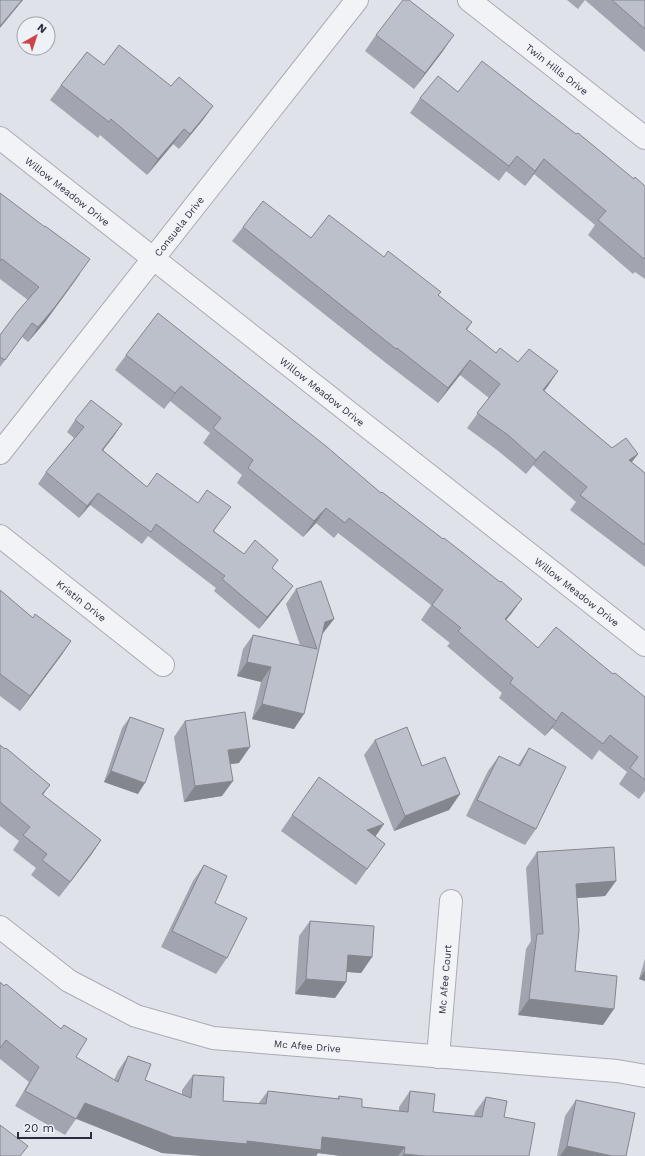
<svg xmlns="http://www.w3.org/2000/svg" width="645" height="1156" font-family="'Work Sans',sans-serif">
<rect width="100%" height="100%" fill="#dfe2e8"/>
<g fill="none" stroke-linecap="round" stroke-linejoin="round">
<defs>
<g id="minor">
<path id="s1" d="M469,0l176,138"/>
<path id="s2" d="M0,453l357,-453"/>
<path id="s3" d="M0,536l163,129"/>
<path id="s4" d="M0,927l69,54 67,35 77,22 404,33 28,5"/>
<path id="s5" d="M438,1057l13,-156"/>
</g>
<g id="tertiary">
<path id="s6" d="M0,138l645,507"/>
</g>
</defs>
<use href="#minor" stroke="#a8acb5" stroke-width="24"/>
<use href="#tertiary" stroke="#a8acb5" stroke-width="24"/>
<use href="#minor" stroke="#f2f3f6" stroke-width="22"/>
<use href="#tertiary" stroke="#f2f3f6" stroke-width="22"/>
</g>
<g fill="#a2a5af">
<path d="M567,0h78v52l-60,-52 -7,9z"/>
<path d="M376,35l67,16 -29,38 -49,-38z"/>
<path d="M104,65l67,21 42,20 -11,15 -23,28 -6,-5 -26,31 -47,-40 -2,3 -48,-38 11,-15z"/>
<path d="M458,92l176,87 11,7v93l-10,-7 -2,2 -45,-39 7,-10 -61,-51 -9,12 -19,-15 -7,10 -89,-68 10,-15z"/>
<path d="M0,193l80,81 -35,48 -17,20 -6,-5 -22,30v-32l28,-35 -28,-21z"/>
<path d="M243,227l68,11 73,19 54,38 34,27 -5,8 29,23 22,9 40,9 -14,20 68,57 26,6 -6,8 13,11v94l-75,-57 6,-8 -43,-37 -7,9 -29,-24 -30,-22 22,-30 -29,-23 -22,28 -52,-40 -154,-122z"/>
<path d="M126,355l255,138 141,106 -11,15 -5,6 32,28 75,26 32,23v94l-6,8 -20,-15 8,-12 -28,-22 -7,10 -40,-32 -7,8 -46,-38 3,-5 -55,-47 3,-3 -29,-23 10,-15 -93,-72 -4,5 -18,-15 -13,14 -66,-54 5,-8 -39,-32 7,-10 -40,-32 -6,8 -49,-39z"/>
<path d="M75,420l47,4 -19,26 44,37 51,16 24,16 -8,12 30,23 28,14 12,30 -25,31 -45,-38 2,-3 -68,-52 -6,8 -52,-39 -11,13 -41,-34 8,-12 28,-34 -7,-6z"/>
<path d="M296,589l38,30 -11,14 -1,1 -28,95 -42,-10 9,-37 -24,-6 6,-27 10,-14 47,10 -14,-41z"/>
<path d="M0,590l33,28 38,23 -51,70 -20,-15z"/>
<path d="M130,717l8,77 -34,-12 18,-54z"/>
<path d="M185,721l54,42 -9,1 -8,32 -38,6 -10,-65z"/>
<path d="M375,740l47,26 38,28 -11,16 -55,21 -30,-76z"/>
<path d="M0,745l50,40 -7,10 58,45 -10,15 -32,42 -28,-22 5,-7 -23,-18 6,-9 -19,-15z"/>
<path d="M529,748l7,81 -11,16 -59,-29 22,-45 11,-15 19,9z"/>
<path d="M292,815l83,21 10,8 -29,41 -75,-54z"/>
<path d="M537,852l79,29 -11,15 -28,2 -2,73 28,54 -85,-10 8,-66 5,-8 -5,-73z"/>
<path d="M204,865l23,93 -11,16 -55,-27 32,-66z"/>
<path d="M310,921l62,36 -11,16 -14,-1 -1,10 -11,16 -40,-4 4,-58z"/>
<path d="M645,959v22l-6,-2z"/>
<path d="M0,982l61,47 3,-4 12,32 38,23 4,-9 10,-15 17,24 37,15v-5l11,-15 30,26 35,3 10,-13 69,8 2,-3 23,11 37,4v-4l11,-16 23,21 41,4 1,-4 11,-15 18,20 25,39h-188l-23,-3 -2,3h-113l-41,-3 -86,-34 -11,16 -50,-29 14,-24 -29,-23z"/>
<path d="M576,1100l50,56h-69l8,-40z"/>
</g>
<g fill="#84868e">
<path d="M22,0h1l-23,28v-2z"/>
<path d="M454,35l-11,16 -29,38 11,-16z"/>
<path d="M213,106l-11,15 -23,28 11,-15z"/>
<path d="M184,129l-11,15 -26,31 11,-16z"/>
<path d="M517,156l-11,15 -7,10 10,-15z"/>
<path d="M544,159l-10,15 -9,12 10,-15z"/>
<path d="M80,274l-35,48 -17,20 10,-15z"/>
<path d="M470,360l-10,15 -22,28 10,-15z"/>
<path d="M558,371l-10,15 -15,19 10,-15z"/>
<path d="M181,386l-11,15 -6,8 11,-16z"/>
<path d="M122,424l-8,12 -20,26 8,-12z"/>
<path d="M544,451l-11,14 -7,9 10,-14z"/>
<path d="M638,454l-11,14 2,-8z"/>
<path d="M98,493l-8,12 -11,13 8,-12z"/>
<path d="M326,508l-10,15 -13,14 11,-16z"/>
<path d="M293,586l-9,12 -25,31 8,-12z"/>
<path d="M522,599l-11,15 -17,20 11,-15z"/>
<path d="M334,619l-11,14 -9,3 11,-14z"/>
<path d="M71,641l-10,15 -41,55 10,-15z"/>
<path d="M247,662l24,5 -10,15 -24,-6z"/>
<path d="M262,704l42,10 -10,15 -42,-10z"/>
<path d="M562,712l-10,16 -7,8 11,-15z"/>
<path d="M250,747l-11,16 -22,3 11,-16z"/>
<path d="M111,771l34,12 -7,11 -34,-12z"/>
<path d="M233,781l-11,15 -38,6 11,-16z"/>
<path d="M460,794l-11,16 -55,21 11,-15z"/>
<path d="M384,824l-11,16 -6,-10z"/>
<path d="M101,840l-10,15 -32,42 11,-15z"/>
<path d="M616,881l-11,15 -40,3 11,-15z"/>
<path d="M348,955l24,2 -11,16 -24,-2z"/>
<path d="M645,971v10l-6,-2z"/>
<path d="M306,979l40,3 -11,16 -40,-4z"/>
<path d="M529,999l85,10 -11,16 -85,-10z"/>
<path d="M85,1103l162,38 75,-4 83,10 -7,9h-57l-23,-3 -2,3h-113l-41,-3 -87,-35z"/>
<path d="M567,1146l45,10h-52z"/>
<path d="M404,1154l21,2h-23z"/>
</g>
<g fill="#bcc0cb" stroke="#84868e">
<path d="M0,0h22l-22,26z"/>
<path d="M403,0h6l45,35 -29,38 -49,-38z"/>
<path d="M612,0h33v29z"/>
<path d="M119,45l52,41 8,-9 34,29 -23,28 -6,-5 -26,30 -47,-40 -2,3 -48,-37 26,-33 17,13z"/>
<path d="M482,61l94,73 2,-1 56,46 1,-2 10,9v71l-1,2 -46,-39 8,-9 -62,-52 -9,12 -18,-15 -8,10 -89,-68 18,-22 20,16z"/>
<path d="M0,193l45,34v-1l45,33 -35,48 -17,20 -6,-4 -27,37 -5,-3v-22l18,-24 21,-24 -37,-28 -2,2z"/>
<path d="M263,201l48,37 18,-23 55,42 4,-6 53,41 -3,3 34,27 -6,7 30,24 4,-5 18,14 11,-13 29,22 -15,19 69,58 14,-10 12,16 -9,6 16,13v72l-65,-50 7,-8 -43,-36 -8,9 -28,-25 -31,-22 23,-29 -30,-24 -22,28 -51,-40 -1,1 -153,-122z"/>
<path d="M158,313l169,134 54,46 1,-1 61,47 1,-1 56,44 1,-1 21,18 -17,20 33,29 18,-21 57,47 2,-1 30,24v83l-15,-12 8,-11 -28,-22 -7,9 -41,-32 -6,9 -46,-38 3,-5 -55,-47 3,-3 -29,-23 11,-15 -94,-72 -4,5 -19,-15 -12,13 -66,-53 5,-8 -40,-32 8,-10 -40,-32 -6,7 -49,-38z"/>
<path d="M91,400l31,24 -20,26 45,37 10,-14 41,30 9,-13 24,17 -18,24 31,23 11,-14 23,20 -6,8 21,18 -26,31 -45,-38 3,-3 -69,-52 -5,8 -53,-39 -11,13 -41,-34 38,-45 -9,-7z"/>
<path d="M321,581l13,38 -9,3 -21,92 -42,-10 9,-37 -24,-5 6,-27 64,14 -21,-60z"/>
<path d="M0,590l33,28 2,-4 36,27 -41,55 -30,-22z"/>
<path d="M245,712l5,35 -22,3 5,31 -38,5 -10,-65z"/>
<path d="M130,717l34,12 -19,54 -34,-12z"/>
<path d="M407,727l15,39 23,-9 15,37 -55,22 -30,-76z"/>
<path d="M0,745l5,4 1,-1 44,37 -8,9 59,46 -31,42 -28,-22 5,-6 -24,-19 7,-8 -30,-25z"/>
<path d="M529,748l37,19 -30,62 -59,-29 22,-44 21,10z"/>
<path d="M319,777l65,47 -17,6 18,14 -18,25 -75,-54z"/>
<path d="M614,847l2,34 -40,3 3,46 -4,41 42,5 -3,33 -85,-10 8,-65h6l-6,-82z"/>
<path d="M204,865l23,11 -12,27 32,15 -20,40 -55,-27z"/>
<path d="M310,921l64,5 -2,31 -24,-2 -2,27 -40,-3z"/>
<path d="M0,982l4,4 2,-2 55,45 3,-4 23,14 -11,18 42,25 10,-26 23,8 -6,16 46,18 2,-23 31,2 -1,24 43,3 2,-13 71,8v-3l23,3v8l46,5 2,-21 25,3 -2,18 49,5 4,-20 21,4 -3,16 31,6 -6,33h-104l-21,-2 1,-7 -83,-10 -1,13 -74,-9v3l-74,-7 -88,-34 -9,16 -51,-28 14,-24 -33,-27 -6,8z"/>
<path d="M576,1100l59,13 -9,43h-14l-45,-10z"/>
<path d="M0,1125l28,21 -8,10h-20z"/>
</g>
<g text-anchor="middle" stroke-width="3" stroke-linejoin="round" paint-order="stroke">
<g font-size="10" fill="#282e3f" stroke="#eef1f6">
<text dy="4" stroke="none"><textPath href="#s1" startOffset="112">Twin Hills Drive</textPath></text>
<text dy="4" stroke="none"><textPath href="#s6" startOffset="86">Willow Meadow Drive</textPath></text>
<text dy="4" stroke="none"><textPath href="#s2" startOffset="289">Consuela Drive</textPath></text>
<text dy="4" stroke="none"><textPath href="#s6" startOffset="410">Willow Meadow Drive</textPath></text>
<text dy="4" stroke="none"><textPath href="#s6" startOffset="734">Willow Meadow Drive</textPath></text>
<text dy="4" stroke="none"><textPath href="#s3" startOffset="104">Kristin Drive</textPath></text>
<text dy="4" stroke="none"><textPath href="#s5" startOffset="78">Mc Afee Court</textPath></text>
<text dy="4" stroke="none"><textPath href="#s4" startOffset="338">Mc Afee Drive</textPath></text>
</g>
</g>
<g transform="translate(36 36) rotate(39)"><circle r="19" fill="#eef1f6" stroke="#9fa3ad"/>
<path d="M0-3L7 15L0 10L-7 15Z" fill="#cd444a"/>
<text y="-6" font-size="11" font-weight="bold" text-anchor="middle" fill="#282e3f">N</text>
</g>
<path d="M18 1132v6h73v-6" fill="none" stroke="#282e3f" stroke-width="2"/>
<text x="24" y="1132" font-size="12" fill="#282e3f" stroke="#eef1f6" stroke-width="3" paint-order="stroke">20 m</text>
</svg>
